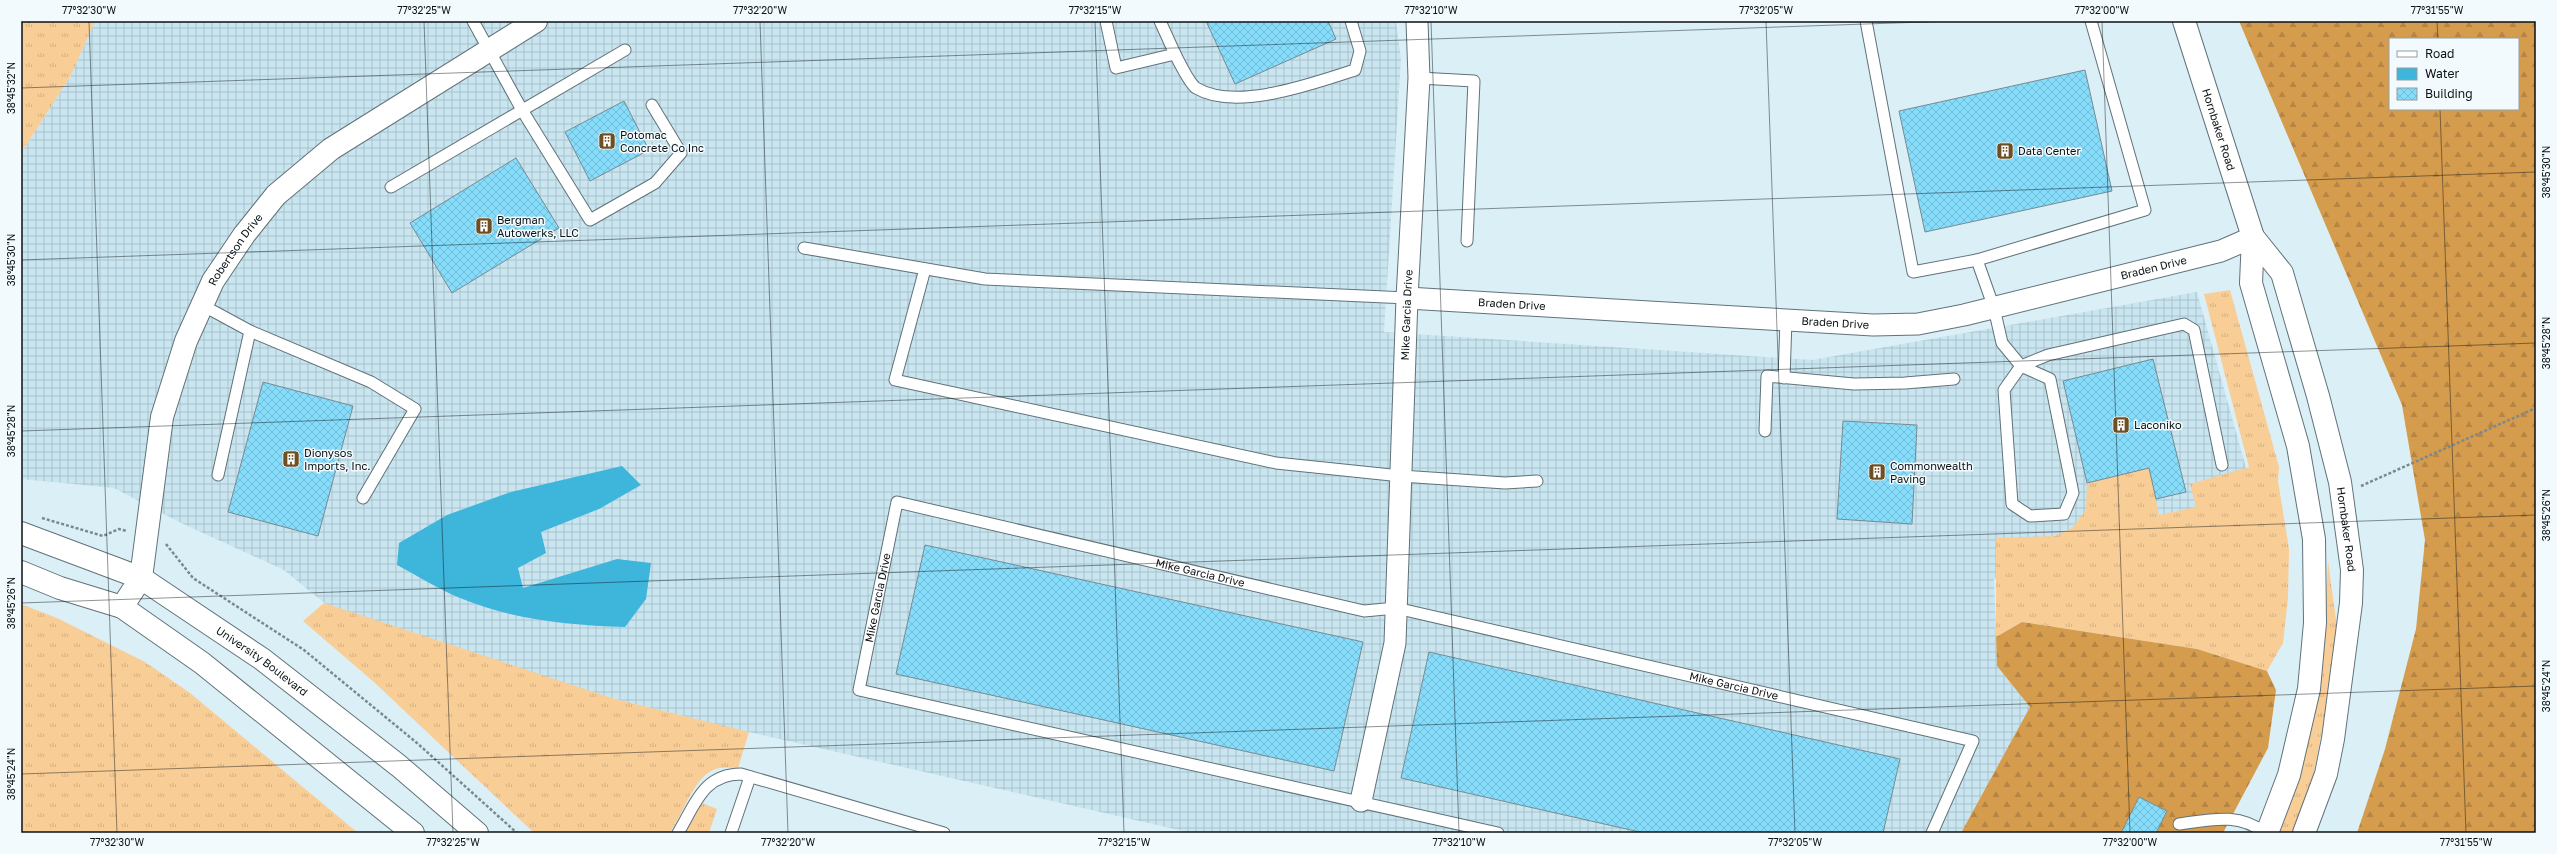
<svg xmlns="http://www.w3.org/2000/svg" width="2557" height="854" font-family="'Golos Text',sans-serif">
<defs>
<pattern id="industrial-grid" width="8" height="8" patternUnits="userSpaceOnUse"><rect width="8" height="8" fill="#c8e5f0"/><path d="M0 4h8M4 0v8" fill="none" stroke="#aac3cd"/></pattern>
<pattern id="grass-tufts" width="24" height="20" patternUnits="userSpaceOnUse"><rect width="24" height="20" fill="#f9cd96"/><path d="M3 7l-1-3M5 7V3M7 7l1-3M15 17l-1-3M17 17v-4M19 17l1-3" fill="none" stroke="#d4af80"/></pattern>
<pattern id="forest-firs" width="22" height="20" patternUnits="userSpaceOnUse"><rect width="22" height="20" fill="#d59c4e"/><path d="M5 1l3.5 6h-7zM16 11l3.5 6h-7z" fill="#b68543"/></pattern>
<pattern id="building-cross-hatch" width="8" height="8" patternUnits="userSpaceOnUse"><rect width="8" height="8" fill="#86dcfb"/><path d="M0 0l8 8M0 8l8-8" fill="none" stroke="#72bcd6"/></pattern>
</defs>
<rect width="100%" height="100%" fill="#dbeff7"/>
<path fill="url(#industrial-grid)" d="M95,21h1301l5,38 -17,273 428,28 385,-68 63,226 -266,61 3,87 33,41 -69,126h-769l-478,-109 -99,-25 -281,-88 -50,-41 -103,-47 -67,-35 -93,-9v-326l49,-76z"/>
<g fill="url(#grass-tufts)">
<path d="M21,21h74l-25,56 -49,76z"/>
<path d="M2230,290l49,177 -1,14 11,68 -1,49 -5,45 -16,28 -70,-22 -175,-27 -26,15v-99l59,-2 17,-8 14,-18 1,-27 62,-15 10,47 37,-8 -6,-23 59,-17 -45,-173z"/>
<path d="M2328,561l11,81 -26,135 -21,56h-14l40,-143 6,-48z"/>
<path d="M324,603l291,96 134,33 -11,36c-9,0 -18,-2 -27,3 -17,9 -30,45 -41,62h-136l-159,-150 -72,-62z"/>
<path d="M21,604l36,14 88,44 45,31 168,140h-337z"/>
<path d="M702,803l15,6 -8,24h-24z"/>
</g>
<g fill="url(#forest-firs)" fill-rule="evenodd">
<path d="M2239,21h297v812h-179l28,-84 31,-120 9,-89 -23,-135zM2390,39h128v70h-128z"/>
<path d="M2022,622l175,27 70,22 9,19 -8,58 -45,85h-262l69,-126 -33,-41 -1,-29z"/>
</g>
<path fill="#3eb5db" d="M622,466l19,19 -42,24 -58,23 5,21 -28,15 5,20 94,-29 34,4 -5,36 -21,28c-57,-2 -111,-7 -165,-29 -22,-9 -42,-22 -63,-33l2,-22 48,-28 64,-23z"/>
<g fill="url(#building-cross-hatch)" stroke="#788a91">
<path d="M1206,21h122l8,18 -101,45z"/>
<path d="M2085,70l27,121 -187,41 -26,-121z"/>
<path d="M624,101l25,49 -59,31 -25,-49z"/>
<path d="M516,158l43,70 -107,65 -42,-70z"/>
<path d="M2153,359l33,133 -30,7 -7,-31 -62,15 -24,-102z"/>
<path d="M263,382l90,24 -35,130 -90,-24z"/>
<path d="M1843,421l74,4 -5,99 -75,-5z"/>
<path d="M925,545l438,97 -29,129 -438,-97z"/>
<path d="M1429,652l471,107 -17,74h-239l-243,-55z"/>
<path d="M2139,797l28,14 -11,22h-35z"/>
</g>
<g fill="none" stroke-linecap="round" stroke-linejoin="round">
<defs>
<g id="lane">
<path d="M473,21l49,89 68,110 65,-37 26,-30 -29,-48"/>
<path d="M1106,21l10,47 59,-14 -15,-33"/>
<path d="M1866,21l47,251 64,-12 168,-50 -54,-189"/>
<path d="M1175,54c4,8 15,30 21,34 40,24 118,-5 159,-18l5,-19 -9,-30"/>
<path d="M1419,78l55,3 -7,160"/>
<path d="M391,187l234,-137"/>
<path d="M804,248l181,31 422,19"/>
<path d="M1977,260l17,48 8,35 19,23 -17,24 8,114 18,12 34,-2 9,-21 -23,-114 -29,-13 27,-11 136,-31 10,6 28,135"/>
<path d="M925,269l-30,111 381,83 125,13 104,7 32,-2"/>
<path d="M202,305l48,26"/>
<path d="M1784,378l2,-58"/>
<path d="M1765,431l2,-55 87,8 51,-1 49,-4"/>
<path d="M218,475l32,-144 121,51 44,27 -52,89"/>
<path d="M2179,824c31,-4 59,-12 86,9"/>
<path d="M678,833c17,-28 25,-59 63,-59l203,59"/>
<path d="M731,833l19,-56"/>
<path id="s1" d="M1498,833l-639,-143 38,-188 467,109 32,-3 577,133 -41,92"/>
</g>
<g id="street">
<path id="s2" d="M1407,298l466,27 45,-1 46,-9 257,-64 32,-14"/>
<path id="s3" d="M1361,801l34,-158 12,-345 12,-220 -2,-57"/>
</g>
<g id="secondary">
<path id="s4" d="M2184,21l69,216 -2,46 47,163 16,93 1,84 -6,66 -20,86 -22,58"/>
<path id="s5" d="M2253,237l29,36 36,123 22,86 12,88 -1,33 -18,136 -7,35 -22,59"/>
<path id="s6" d="M21,533l120,45 121,81 137,107 78,67"/>
<path d="M21,572l39,16 62,19 80,56 211,170"/>
<path id="s7" d="M122,607l19,-29 21,-161 24,-76 27,-60 31,-46 32,-40 55,-46 205,-128"/>
</g>
</defs>
<use href="#lane" stroke="#617279" stroke-width="13"/>
<use href="#street" stroke="#617279" stroke-width="23"/>
<use href="#secondary" stroke="#617279" stroke-width="24"/>
<g stroke="#7b898e" stroke-width="2.5" stroke-dasharray="3 2" stroke-linecap="butt">
<path d="M2361,486l175,-78"/>
<path d="M42,518l61,18 16,-7 8,2"/>
<path d="M166,544l27,34 111,72 113,93 100,90"/>
</g>
<use href="#lane" stroke="#fff" stroke-width="11"/>
<use href="#street" stroke="#fff" stroke-width="21"/>
<use href="#secondary" stroke="#fff" stroke-width="22"/>
</g>
<path fill="none" stroke="#0b1114" stroke-width="1" stroke-opacity="0.45" d="M89,21l28,812M424,21l29,812M760,21l28,812M1095,21l29,812M1431,21l28,812M1766,21l29,812M2102,21l28,812M2437,21l1,18M21,88l1931,-67M2440,109l26,724M21,260l2515,-88M21,431l2515,-88M21,603l2515,-88M21,774l2515,-88"/>
<defs>
<symbol id="building-square" viewBox="-11 -11 22 22"><rect x="-9" y="-9" width="18" height="18" rx="4" fill="#6e4f24" stroke="#f2fafd"/><path d="M-4-6H4V6H1V3H-1V6H-4ZM-2.5-4.3h1.7v1.8h-1.7ZM.8-4.3h1.7v1.8H.8ZM-2.5-1h1.7V.8h-1.7ZM.8-1h1.7V.8H.8Z" fill="#fff"/></symbol>
</defs>
<g fill-rule="evenodd">
<use href="#building-square" x="597" y="131" width="20" height="20"/>
<use href="#building-square" x="1995" y="141" width="20" height="20"/>
<use href="#building-square" x="474" y="216" width="20" height="20"/>
<use href="#building-square" x="2111" y="415" width="20" height="20"/>
<use href="#building-square" x="281" y="449" width="20" height="20"/>
<use href="#building-square" x="1867" y="462" width="20" height="20"/>
</g>
<g text-anchor="middle" stroke-width="3" stroke-linejoin="round" paint-order="stroke">
<g font-size="11" fill="#0b1114" stroke="#f2fafd">
<text dy="4" stroke="none"><textPath href="#s4" startOffset="114">Hornbaker Road</textPath></text>
<text dy="4" stroke="none"><textPath href="#s7" startOffset="381">Robertson Drive</textPath></text>
<text dy="4" stroke="none"><textPath href="#s2" startOffset="754">Braden Drive</textPath></text>
<text dy="4" stroke="none"><textPath href="#s2" startOffset="105">Braden Drive</textPath></text>
<text dy="4" stroke="none"><textPath href="#s3" startOffset="490">Mike Garcia Drive</textPath></text>
<text dy="4" stroke="none"><textPath href="#s2" startOffset="429">Braden Drive</textPath></text>
<text dy="4" stroke="none"><textPath href="#s5" startOffset="311">Hornbaker Road</textPath></text>
<text dy="4" stroke="none"><textPath href="#s1" startOffset="1158">Mike Garcia Drive</textPath></text>
<text dy="4" stroke="none"><textPath href="#s1" startOffset="749">Mike Garcia Drive</textPath></text>
<text dy="4" stroke="none"><textPath href="#s6" startOffset="275">University Boulevard</textPath></text>
<text dy="4" stroke="none"><textPath href="#s1" startOffset="1705">Mike Garcia Drive</textPath></text>
</g>
<g font-size="11" fill="#0b1114" stroke="#f2fafd" text-anchor="start">
<text x="620" y="139">Potomac<tspan x="620" dy="13">Concrete Co Inc</tspan></text>
<text x="2018" y="155">Data Center</text>
<text x="497" y="224">Bergman<tspan x="497" dy="13">Autowerks, LLC</tspan></text>
<text x="2134" y="429">Laconiko</text>
<text x="304" y="457">Dionysos<tspan x="304" dy="13">Imports, Inc.</tspan></text>
<text x="1890" y="470">Commonwealth<tspan x="1890" dy="13">Paving</tspan></text>
</g>
</g>
<rect width="2557" height="854" fill="none" stroke="#f2fafd" stroke-width="44"/>
<rect x="2389" y="38" width="130" height="72" fill="#f2fafd" stroke="#969da0"/>
<rect x="2397" y="51" width="20" height="6" fill="#ffffff" stroke="#969da0"/>
<text x="2425" y="58" font-size="12" fill="#0b1114">Road</text>
<rect x="2397" y="68" width="20" height="12" fill="#3eb5db" stroke="#969da0"/>
<text x="2425" y="78" font-size="12" fill="#0b1114">Water</text>
<rect x="2397" y="88" width="20" height="12" fill="url(#building-cross-hatch)" stroke="#969da0"/>
<text x="2425" y="98" font-size="12" fill="#0b1114">Building</text>
<rect x="22" y="22" width="2513" height="810" fill="none" stroke="#0b1114" stroke-width="1.5"/>
<g font-size="10" text-anchor="middle" fill="#0b1114">
<text x="89" y="14">77°32'30"W</text>
<text x="424" y="14">77°32'25"W</text>
<text x="760" y="14">77°32'20"W</text>
<text x="1095" y="14">77°32'15"W</text>
<text x="1431" y="14">77°32'10"W</text>
<text x="1766" y="14">77°32'05"W</text>
<text x="2102" y="14">77°32'00"W</text>
<text x="2437" y="14">77°31'55"W</text>
<text transform="translate(11 88) rotate(-90)" y="4">38°45'32"N</text>
<text transform="translate(2546 172) rotate(-90)" y="4">38°45'30"N</text>
<text transform="translate(11 260) rotate(-90)" y="4">38°45'30"N</text>
<text transform="translate(2546 343) rotate(-90)" y="4">38°45'28"N</text>
<text transform="translate(11 431) rotate(-90)" y="4">38°45'28"N</text>
<text transform="translate(2546 515) rotate(-90)" y="4">38°45'26"N</text>
<text transform="translate(11 603) rotate(-90)" y="4">38°45'26"N</text>
<text transform="translate(2546 686) rotate(-90)" y="4">38°45'24"N</text>
<text transform="translate(11 774) rotate(-90)" y="4">38°45'24"N</text>
<text x="117" y="846">77°32'30"W</text>
<text x="453" y="846">77°32'25"W</text>
<text x="788" y="846">77°32'20"W</text>
<text x="1124" y="846">77°32'15"W</text>
<text x="1459" y="846">77°32'10"W</text>
<text x="1795" y="846">77°32'05"W</text>
<text x="2130" y="846">77°32'00"W</text>
<text x="2466" y="846">77°31'55"W</text>
</g>
</svg>
